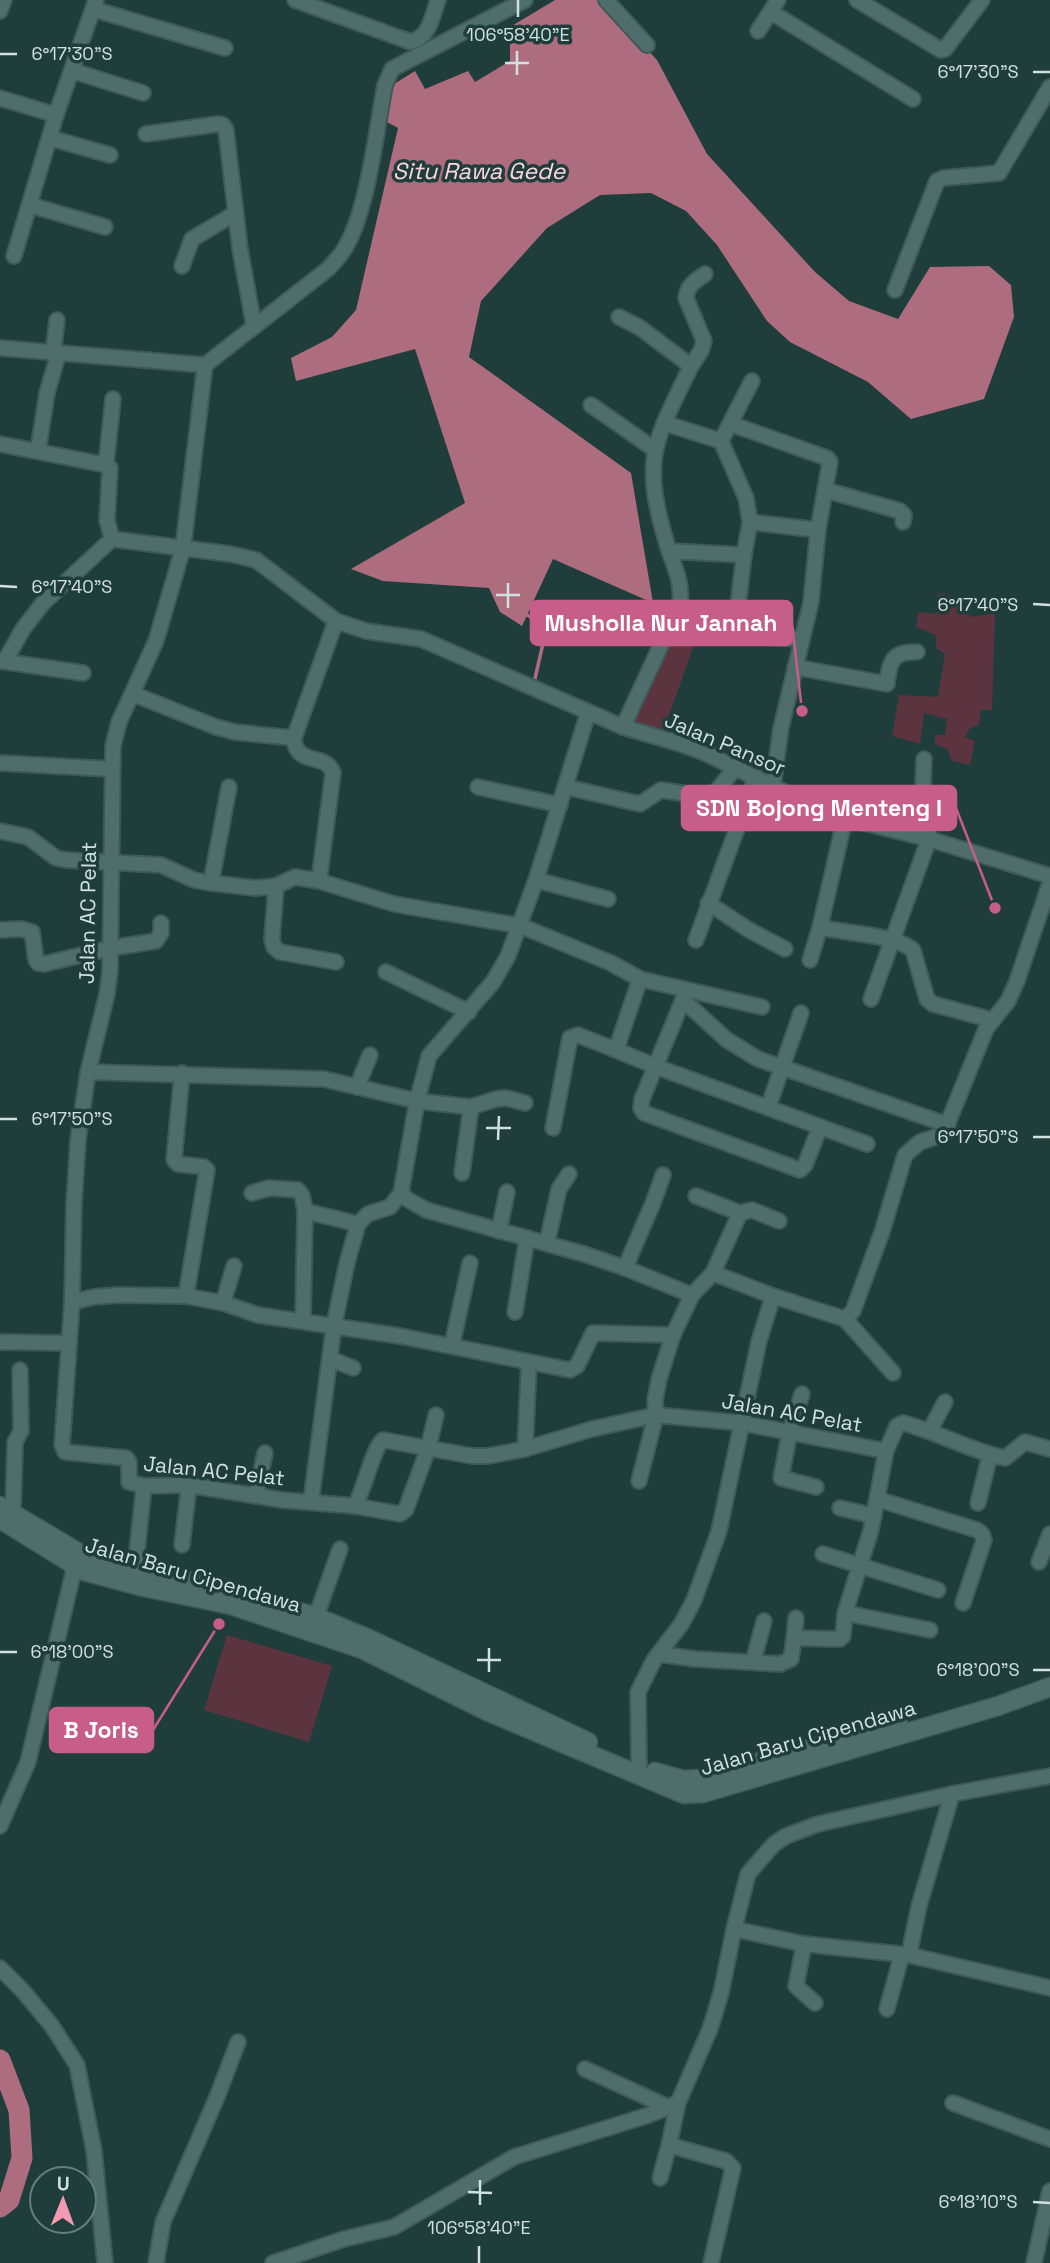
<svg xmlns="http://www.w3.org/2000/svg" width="1050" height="2263" font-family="'Space Grotesk',sans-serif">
<rect width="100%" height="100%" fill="#1f3d3a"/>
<g fill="#5c343f">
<path d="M938,593l21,4 12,20 24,-4 -3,97h-11l-2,15 -10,4 -4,8 10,4 -5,24 -18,-4 -5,-12 -12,-5v-9h10l2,-16 -23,-6 -4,31 -28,-8 7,-41 39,2 7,-43 -9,-6v-13l-20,-8 2,-15 18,2z"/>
<path d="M676,623l23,8 -37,104 -35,-9z"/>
<path d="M227,1635l105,31 -23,76 -105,-32z"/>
</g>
<path fill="#ae6d7e" d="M555,0h47l55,60 50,94 108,118 34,29 49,18 32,-52 59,-1 22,19 3,32 -30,82 -73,20 -43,-37 -78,-40 -23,-21 -50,-76 -31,-34 -35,-18 -51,2 -53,33 -66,73 -12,56 162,116 22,130 -100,-44 -31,67 -22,-14 -11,-24 -106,-7 -32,-12 114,-66 -50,-154 -119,32 -5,-23 41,-21 24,-27 42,-182 -13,-7 9,-37 21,-13 10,18 43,-18 7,11 35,-21v-34z"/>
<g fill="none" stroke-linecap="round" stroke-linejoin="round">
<path stroke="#ae6d7e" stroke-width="3.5" d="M527,615l14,8 3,16 -10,44"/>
<path stroke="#ae6d7e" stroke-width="21" d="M0,2060l19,50 3,48 -13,42 -9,7"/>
<defs>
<g id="street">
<path d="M295,0l116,42c19,-5 21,-26 27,-42"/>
<path d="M606,0l41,45"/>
<path d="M857,0l84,50 4,-1 37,-49"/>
<path d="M93,9l132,39"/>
<path d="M0,11l4,-11"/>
<path d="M771,12l142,87"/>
<path d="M758,31l20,-31"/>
<path d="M73,71l70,22"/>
<path d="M0,98l56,17"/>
<path d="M146,134l72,-10 5,1 3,5 14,119 14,77"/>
<path d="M50,138l60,17"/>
<path d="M30,205l75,22"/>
<path d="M14,256l42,-141 40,-115"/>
<path d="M182,266l10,-27 44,-26"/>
<path d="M895,290l42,-109 6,-3 56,-5 51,-86"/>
<path d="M619,317l20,10 52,39c-36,75 -50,91 -25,175 6,22 17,39 14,63l-57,123"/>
<path d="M0,348l205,17"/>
<path d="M53,354l4,-34"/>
<path d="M691,366l10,-15 3,-10 -18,-43c1,-12 9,-17 19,-24"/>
<path d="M591,405l63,44"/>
<path d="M664,423l57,18 31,-60"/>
<path d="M731,424l96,34 3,4 -12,68 -7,72 -30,126 -8,57"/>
<path d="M721,441l25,57 4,24 -6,33 -9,76"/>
<path d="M0,444l106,21 4,3 -3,52 5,19 118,15 26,6 80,61 30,10 55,8 202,88 58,17 24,9 112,55 28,10 84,21 121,37"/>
<path d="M38,451l9,-58 11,-38"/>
<path d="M106,465l7,-66"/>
<path d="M825,490l75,21 4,4 -1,7"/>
<path d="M750,522l68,8"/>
<path d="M669,551l75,4"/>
<path d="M673,619l93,18 36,2"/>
<path d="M0,661l83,12"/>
<path d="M5,661l18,-32 20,-26 69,-64"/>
<path d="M795,667l92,17c2,-23 6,-33 30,-32"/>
<path d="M133,694l83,33 19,5 59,6"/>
<path d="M0,763l111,6"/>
<path d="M478,787l82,18"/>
<path d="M566,787l74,17 21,-14 47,7 7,-4 21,-26"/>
<path d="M845,818l-25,109c27,7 73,7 93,23l14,49 6,5 59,16"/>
<path d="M0,831l28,6 28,21 10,2 95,5 33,15 17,3 44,5 21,-2 -4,53 2,8 6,5 56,10"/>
<path d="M536,880l72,19"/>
<path d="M319,881l14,-108c-7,-22 -37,-5 -39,-35l42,-117"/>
<path d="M211,883l18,-96"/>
<path d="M276,886l19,-9 24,4 75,23 127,22 90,37 29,16 122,28"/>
<path d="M708,903l41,27 36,19"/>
<path d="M0,930l21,-1 11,3 4,28 2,3 6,1 67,-16 45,-7 5,-8v-10"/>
<path d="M696,940l60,-163"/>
<path d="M810,960l10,-33"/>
<path d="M386,972l83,40"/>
<path d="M687,990l-45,109 -1,9 3,5 156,57 5,-5 15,-38"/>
<path d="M871,999l58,-160 -6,-51 1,-29"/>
<path d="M683,1000l44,40 31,19 190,66"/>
<path d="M616,1050l41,17 210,77"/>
<path d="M88,1072l236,7 93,22 54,6 25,-8 10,-1 19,5"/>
<path d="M182,1073l-8,87 4,4 26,3 3,3 -21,126"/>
<path d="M357,1087l13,-32"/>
<path d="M768,1108l33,-95"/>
<path d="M553,1128l17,-90 8,-3 38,15 24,-71"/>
<path d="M462,1173l9,-66"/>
<path d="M252,1193l17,-5 29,2 4,5 3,16"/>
<path d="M401,1193l6,6 19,11 158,44 41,14 67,27"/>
<path d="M696,1196l44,17"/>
<path d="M499,1231l8,-39"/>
<path d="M547,1243l12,-54 10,-15"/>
<path d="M625,1268l28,-65 10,-28"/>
<path d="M713,1273l60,23 72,23"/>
<path d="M72,1302l22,-5 24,-2 68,1 37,7 35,12 142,21 170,34 7,-4 16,-33 80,2"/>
<path d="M223,1303l11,-37"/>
<path d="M515,1312l12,-74"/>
<path d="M845,1319l8,-8 29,-79 23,-77 15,-13 22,-7 3,-5 41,-101 22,-28 9,-20 33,-98"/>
<path d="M845,1319l48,54"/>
<path d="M303,1320l2,-109 53,13"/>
<path d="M0,1342l69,1"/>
<path d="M452,1345l18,-82"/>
<path d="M331,1359l22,9"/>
<path d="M802,1394l-12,37 -9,47 35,9"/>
<path d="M436,1415l-8,34 -22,60 -6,5 -45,-8 -73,-6 -93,-15 -45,1 -15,-4v-20l-3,-4 -61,-6 -3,-7 10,-143 2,-99 4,-63 10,-68 19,-78 3,-23 3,-225 6,-24 37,-81 27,-93 22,-183 123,-96c6,-7 13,-13 17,-21 23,-38 31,-117 40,-163l7,-16 133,-69"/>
<path d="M930,1430l15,-28"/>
<path d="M525,1449l4,-87"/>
<path d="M639,1481l17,-66 -1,-15 4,-21 14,-44 19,-40 21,-22 27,-60 12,-3 27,11"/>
<path d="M256,1496l9,-43"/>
<path d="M877,1499l100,31 5,4 2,6 -21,63"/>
<path d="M311,1502l23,-177 13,-62 11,-39 10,-10 22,-7 11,-14 16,-92 12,-45 64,-74 15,-26 28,-76 52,-167"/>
<path d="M978,1503l12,-48"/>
<path d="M355,1506c8,-14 19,-60 28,-66l89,16h16l37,-7 67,-20 64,-14 86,8 144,28 11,-25 6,-3c35,9 67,28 102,35l20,-16 25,7"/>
<path d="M840,1508l34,8"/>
<path d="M13,1513l2,-71 6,-11 -1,-61"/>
<path d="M182,1545l7,-60"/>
<path d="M823,1554l115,36"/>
<path d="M1039,1562l11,-28"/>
<path d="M135,1569l9,-83"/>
<path d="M845,1613l85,17"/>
<path d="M316,1617l24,-68"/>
<path d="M794,1638l2,-20"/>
<path d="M659,1654l36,5 85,5 11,-5 3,-21 46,1 3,-3 2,-23 26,-83 15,-79"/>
<path d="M753,1662l11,-41"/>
<path d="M639,1766l-1,-74 16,-32 28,-37 12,-23 25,-69 40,-190 14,-45"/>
<path d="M0,1826l28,-64 49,-205"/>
<path d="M734,1929l70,15 105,11 141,33"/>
<path d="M804,1944l-8,42 19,17"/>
<path d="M909,1955l10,-49 33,-112"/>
<path d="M0,1968l23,23 29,35 25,39 17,86 11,112"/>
<path d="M887,2009l15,-55"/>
<path d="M585,2069l83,38"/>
<path d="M678,2103l-9,42 57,16 7,7 -22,95"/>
<path d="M953,2103l97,36"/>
<path d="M660,2178l9,-33"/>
<path d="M156,2263l7,-41 54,-125 21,-55"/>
<path d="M273,2263l71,-24 50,-12 120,-70 135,-42 29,-12 32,-74 11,-36 13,-64 14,-55 26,-30 12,-8 32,-12 134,-30 98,-18"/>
<path d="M1034,2263l16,-72"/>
</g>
<g id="secondary">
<path d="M0,1506l79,47 56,16 89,20 92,28 53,22 219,103"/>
<path d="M0,1519l84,52 60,16 87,18 131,44 127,63 195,82 19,-1 295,-87 52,-19"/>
<path d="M655,1772l29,8 15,-1 199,-55"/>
</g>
</defs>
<use href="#street" stroke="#3e5956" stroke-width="18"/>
<use href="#secondary" stroke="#3e5956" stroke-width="21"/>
<use href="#street" stroke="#4f6d6a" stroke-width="14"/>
<use href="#secondary" stroke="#4f6d6a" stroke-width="18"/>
</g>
<path fill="none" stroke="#d0e1de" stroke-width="2.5" d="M518,17v-17M0,54h17M505,63h24M1033,72h17M517,75v-24M0,586l17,1M496,595h24M1033,604l17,1M508,608v-25M0,1119h17M486,1128h25M1033,1137h17M498,1140l1,-24M0,1652h17M477,1660h24M1033,1670h17M489,1672v-24M468,2192l24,1M1033,2202l17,1M480,2205v-25M479,2263v-17"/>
<g text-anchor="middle" stroke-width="7" stroke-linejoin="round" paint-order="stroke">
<g font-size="21" fill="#d0e1de" stroke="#1f3d3a">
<text transform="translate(725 744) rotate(23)" y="7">Jalan Pansor</text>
<text transform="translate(88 913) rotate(-89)" y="7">Jalan AC Pelat</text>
<text transform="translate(792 1413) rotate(10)" y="7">Jalan AC Pelat</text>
<text transform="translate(214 1471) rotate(6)" y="7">Jalan AC Pelat</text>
<text transform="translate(193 1575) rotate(16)" y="7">Jalan Baru Cipendawa</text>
<text transform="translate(808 1738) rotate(-16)" y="7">Jalan Baru Cipendawa</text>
</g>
<g font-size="23" font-style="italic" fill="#fdd5de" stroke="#1f3d3a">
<text x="479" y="179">Situ Rawa Gede</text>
</g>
</g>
<g font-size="18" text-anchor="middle" fill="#d0e1de" stroke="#1f3d3a" stroke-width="7" stroke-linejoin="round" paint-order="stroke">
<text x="518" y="41">106°58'40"E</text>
<text x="72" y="60">6°17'30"S</text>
<text x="978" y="78">6°17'30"S</text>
<text x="72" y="593">6°17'40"S</text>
<text x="978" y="611">6°17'40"S</text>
<text x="72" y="1125">6°17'50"S</text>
<text x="978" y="1143">6°17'50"S</text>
<text x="72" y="1658">6°18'00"S</text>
<text x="978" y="1676">6°18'00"S</text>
<text x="978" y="2208">6°18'10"S</text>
<text x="479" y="2234">106°58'40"E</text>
</g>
<path fill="none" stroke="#c75e89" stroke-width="2.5" d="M802 711L792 623M995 908L956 808M219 1624L153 1730"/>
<g fill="#c75e89" stroke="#1f3d3a" stroke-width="2.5">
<circle cx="802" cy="711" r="7"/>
<circle cx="995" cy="908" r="7"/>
<circle cx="219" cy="1624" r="7"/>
</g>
<g fill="#c75e89" stroke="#c75e89" stroke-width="2.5">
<rect x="531" y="601" width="261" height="44" rx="7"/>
<rect x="682" y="786" width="274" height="44" rx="7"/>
<rect x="50" y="1708" width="103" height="44" rx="7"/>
</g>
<g font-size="23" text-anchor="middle" font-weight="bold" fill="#fff">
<text x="661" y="631">Musholla Nur Jannah</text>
<text x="819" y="816">SDN Bojong Menteng I</text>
<text x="101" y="1738">B Joris</text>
</g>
<g transform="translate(63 2200) rotate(1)"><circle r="33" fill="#1f3d3a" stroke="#667f7c" stroke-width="2"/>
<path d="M0-5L12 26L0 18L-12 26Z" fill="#f19ab1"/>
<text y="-10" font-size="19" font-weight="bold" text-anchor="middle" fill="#d0e1de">U</text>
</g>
</svg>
